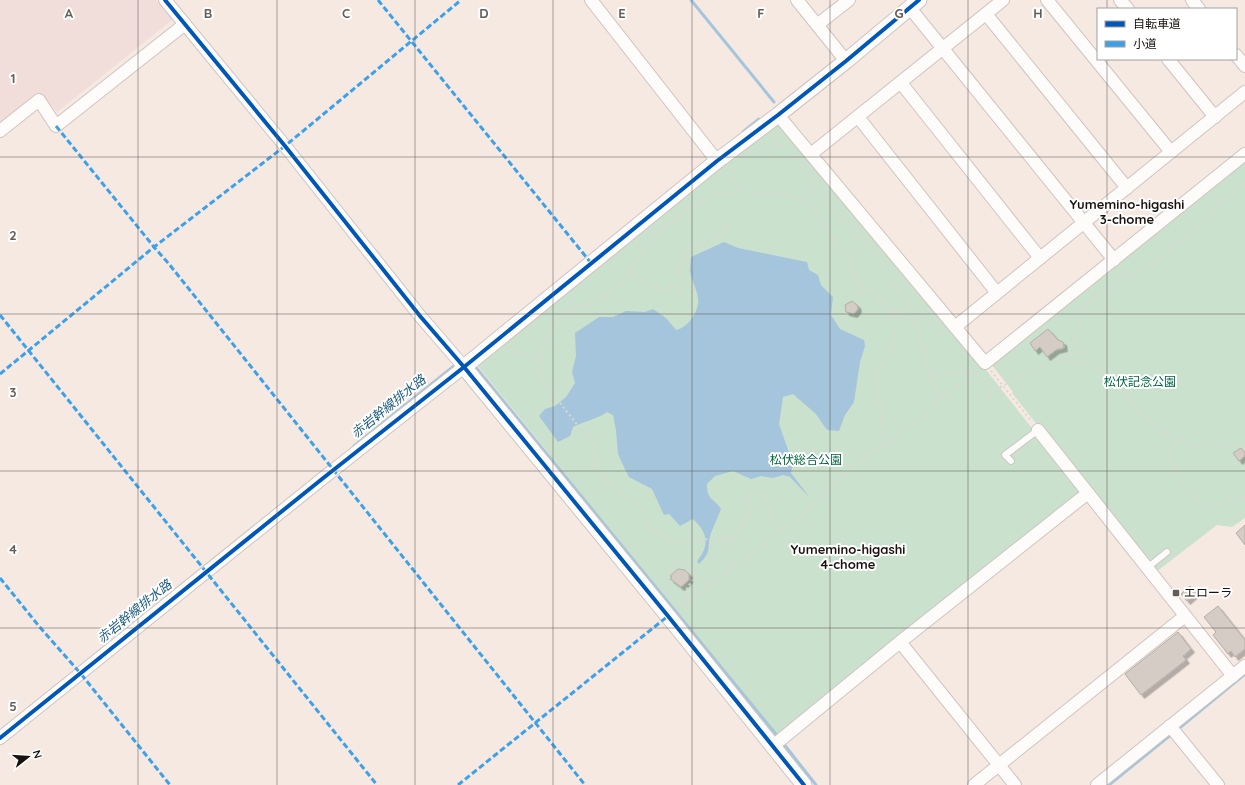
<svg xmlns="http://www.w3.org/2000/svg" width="1245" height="785" font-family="Quicksand,'Noto Sans JP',sans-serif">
<defs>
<filter id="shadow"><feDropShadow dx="3.5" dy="3.5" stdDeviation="0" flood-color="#0004"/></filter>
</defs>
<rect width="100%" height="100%" fill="#f5e9e2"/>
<path fill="#f1ddda" d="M0,0h156l16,20 -115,92 -15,-18 -42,31z"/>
<g fill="#cae1cd">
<path d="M777,118l206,248 100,127 -306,243 -47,-58 -52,-58 3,-2 -28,-35 -3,2 -102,-125 2,-5 -77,-95z"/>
<path d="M1245,159v359l-13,9 -15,-2 -61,47 -9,-8 -135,-171 1,-1 -21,-27z"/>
</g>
<path fill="#a4c5dc" d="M724,242l14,6 69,14 2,8 9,5 3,10 12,12 -2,18 9,14 24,11 1,6 -5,16 -6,40 -9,13 -6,16 -12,-1 -11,-16 -23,-20 -10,3 -4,27 14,40 -2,9 19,25 -20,-21 -7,-2 -10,3 -12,-2 -10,3 -18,-8 -18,5 -8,8c0,17 7,14 14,25 -3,8 -7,16 -10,24 -5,15 2,18 -12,31l-2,-3c13,-16 11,-28 -4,-42l-13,7 -11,-12 -5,1 -12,-26 -23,-12 -6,-12 -5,-11 -2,-24 -3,-15 -6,-3c-10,7 -22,9 -34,15l-3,9 -12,6 -19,-26 6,-7 10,-3 11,-9 9,-14 -3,-11 4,-16 -1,-23 24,-16h14l13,-6 19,1 8,-3 13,9 10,12c12,-2 24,-20 22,-32 -1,-9 -7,-18 -8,-28 0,-4 1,-8 1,-13z"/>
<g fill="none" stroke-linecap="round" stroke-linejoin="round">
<g stroke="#a4c5dc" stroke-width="3">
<path d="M691,0l83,102"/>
<path d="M743,132l16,-13"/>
<path d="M474,365l305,373"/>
<path d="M354,446l100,-80"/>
<path d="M1177,730l68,-56"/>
<path d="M783,743l33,42"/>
<path d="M1109,785l64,-52"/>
</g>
</g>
<g fill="#d4ccc5" stroke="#b6aea7" filter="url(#shadow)">
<path d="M852,301l5,4 1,4 -4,5 -8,-2 -1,-7z"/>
<path d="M1048,329l10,11 5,2 1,6 -8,2 -9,7 -7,-10 -5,4 -5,-8z"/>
<path d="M1241,448l4,5v3l-6,5 -6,-8z"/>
<path d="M1245,525v20l-9,-12z"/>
<path d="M678,569l7,1 4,4v6l-8,7 -11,-8 2,-2 -2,-1z"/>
<path d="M1190,586l6,7 -9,8 -6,-7z"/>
<path d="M1218,606l27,34v9l-10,8 -4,-6 -3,3 -15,-19 3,-3 -12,-15z"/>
<path d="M1178,632l13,17 -8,7 3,4 -45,35 -16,-21z"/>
</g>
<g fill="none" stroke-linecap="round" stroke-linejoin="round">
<defs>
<g id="service">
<path d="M1011,461l-6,-6 33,-25"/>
<path d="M1147,568l20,-16"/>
</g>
<g id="minor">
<path d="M591,0l126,161"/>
<path d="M797,0l49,61"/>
<path d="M1047,0l124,152"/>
<path d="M1120,0l8,9"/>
<path d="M1192,0l7,9"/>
<path d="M910,8l204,252"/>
<path d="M986,14l141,174"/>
<path d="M817,25l32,-25"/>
<path d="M1236,55l9,11"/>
<path d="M1168,59l47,58"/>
<path d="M901,83l139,175"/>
<path d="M778,115l207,248 260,-209"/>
<path d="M858,117l139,176"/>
<path d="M0,131l39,-31 17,26 129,-102"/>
<path d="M811,154l192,-154"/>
<path d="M955,327l290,-235"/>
<path d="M1038,430l195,246"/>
<path d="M900,642l115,143"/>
<path d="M1170,726l48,59"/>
<path d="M0,738l322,-259 142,-112 -44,-51 -135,-170 -120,-146"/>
<path d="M773,746l127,-104 188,-149"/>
<path d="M974,785l211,-169"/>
<path d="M1097,785l148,-119"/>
</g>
<path id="tertiary" d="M804,785l-136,-169 -204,-249 253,-206 61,-46 68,-54 73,-61"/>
</defs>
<use href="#service" stroke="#cec5c0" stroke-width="8"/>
<use href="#minor" stroke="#cec5c0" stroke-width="14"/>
<use href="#tertiary" stroke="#cec5c0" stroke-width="17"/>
<g stroke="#dbd7d4" stroke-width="2" stroke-dasharray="2 3" stroke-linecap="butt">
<path d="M773,134l4,14 9,-6"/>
<path d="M747,154l12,-4 18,-2"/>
<path d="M796,155l20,31 22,26 3,6 15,11 31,39 8,17 27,33 22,14"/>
<path d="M730,167l11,24"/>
<path d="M1212,194l11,10"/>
<path d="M802,200l14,-14"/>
<path d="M849,266l17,-25"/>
<path d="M1120,268l7,11"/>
<path d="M628,275l35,15 10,-3 4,1 4,13"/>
<path d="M677,288c4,-12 1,-27 11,-37l-1,-1 8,-7 9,3 6,-5 -2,-4 2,-2 4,1 4,-2 2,2 6,-7 -2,-2 2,-1"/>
<path d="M856,300l7,-10"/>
<path d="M892,310l11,2 13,13 23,77"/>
<path d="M508,346l8,8 25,5"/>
<path d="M1070,359l12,-46 4,-8 9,-8 60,-36 36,-28 54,-51"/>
<path d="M977,371l15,21c24,-13 45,-29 72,-33 4,-1 8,0 12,1 36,3 47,37 70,58 9,8 34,25 45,27 17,5 37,1 54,-3"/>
<path d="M991,371l41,51"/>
<path d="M931,374l44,-4"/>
<path d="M990,400l2,-8"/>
<path d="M1176,438c-2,4 -6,10 -5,14 0,15 20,52 36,54 13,2 26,-5 38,-10"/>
<path d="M884,445l55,-43 37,-32"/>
<path d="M731,539l12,-15 4,-13v-15c8,-4 11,-4 19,1l7,22 10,10"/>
<path d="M670,572v-3l5,-7 9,-2 9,10 1,8"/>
<path d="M687,602l29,-21"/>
<path d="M677,609l10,-7 -1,-12 8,-12 12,5 11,-2 99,-78 42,-40 26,-18 -4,-40 -6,-27 9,-18 11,-14 2,-29 -13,-16 -20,-11 -43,-74 -24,-20 -55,-5 -27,4 -22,10 -26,21 -21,22 -17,27 -20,19 -49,22 -10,15 -6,15 -3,15 2,19 40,51 9,5 4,30 16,20 20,14 10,11 10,19 16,10 63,-1 -1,32"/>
</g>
<use href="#service" stroke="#fefcfb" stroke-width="6"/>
<use href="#minor" stroke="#fefcfb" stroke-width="12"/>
<use href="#tertiary" stroke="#fefcfb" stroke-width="15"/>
<g stroke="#3da1e9" stroke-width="3" stroke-dasharray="6 3" stroke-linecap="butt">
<path d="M378,0l213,263"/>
<path d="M56,126l98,121 15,17 416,521"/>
<path d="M0,315l377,470"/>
<path d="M0,374l154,-127 131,-101 176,-146"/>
<path d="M0,578l38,47 43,49 89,111"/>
<path d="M458,785l210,-169"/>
</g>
<defs>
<g id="cycleway">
<path d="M165,0l120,146 135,170 44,51 204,249 136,169"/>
<path d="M0,738l322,-259 142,-112 253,-206 61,-46 68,-54 73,-61"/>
</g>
</defs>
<use href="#cycleway" stroke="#fff" stroke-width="6"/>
<use href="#cycleway" stroke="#0057b8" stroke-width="4"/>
</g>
<path fill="none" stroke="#655d58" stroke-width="1" stroke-opacity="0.55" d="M138,0v785M277,0v785M415,0v785M553,0v785M692,0v785M830,0v785M968,0v785M1107,0v9M1107,59v726M0,157h1245M0,314h1245M0,471h1245M0,628h1245"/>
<rect fill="#655d58" stroke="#fff" stroke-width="1.5" x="1172" y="589" width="8" height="8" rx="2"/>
<g text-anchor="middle" stroke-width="4" stroke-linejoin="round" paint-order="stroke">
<g font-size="12" fill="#00653c" stroke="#fff">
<text x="1140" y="386">松伏記念公園</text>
<text x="806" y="464">松伏総合公園</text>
</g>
<g font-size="12" fill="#18110d" stroke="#fff" text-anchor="start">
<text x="1184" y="597">エローラ</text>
</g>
<g font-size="13" font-weight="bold" fill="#18110d" stroke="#fff">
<text x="1127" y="209">Yumemino-higashi<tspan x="1127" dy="15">3-chome</tspan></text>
<text x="848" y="554">Yumemino-higashi<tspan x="848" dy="15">4-chome</tspan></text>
</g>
<g font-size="13" font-style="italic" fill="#1f5c7f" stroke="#fff">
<text transform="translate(388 406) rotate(-39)" y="5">赤岩幹線排水路</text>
<text transform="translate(134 611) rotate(-39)" y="5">赤岩幹線排水路</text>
</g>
</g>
<g font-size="13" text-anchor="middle" font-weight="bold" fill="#655d58" stroke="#fff" stroke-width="4" stroke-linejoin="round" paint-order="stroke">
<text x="69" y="18">A</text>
<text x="208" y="18">B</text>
<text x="346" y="18">C</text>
<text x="484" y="18">D</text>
<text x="622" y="18">E</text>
<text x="761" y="18">F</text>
<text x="899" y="18">G</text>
<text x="1038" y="18">H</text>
<text x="13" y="83">1</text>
<text x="13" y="240">2</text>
<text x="13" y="397">3</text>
<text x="13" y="554">4</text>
<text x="13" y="711">5</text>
</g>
<rect x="1097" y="8" width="140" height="52" fill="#ffffff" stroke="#a3a09e"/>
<rect x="1105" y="21" width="20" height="6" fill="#0057b8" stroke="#a3a09e"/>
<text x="1133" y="28" font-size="12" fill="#18110d">自転車道</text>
<rect x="1105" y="41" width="20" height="6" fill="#3da1e9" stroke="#a3a09e"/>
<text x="1133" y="48" font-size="12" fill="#18110d">小道</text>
<g transform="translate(28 757) rotate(73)" stroke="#ffffff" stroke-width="3" paint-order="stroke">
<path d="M0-3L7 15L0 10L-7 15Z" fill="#18110d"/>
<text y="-6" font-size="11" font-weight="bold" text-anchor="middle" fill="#18110d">N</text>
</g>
</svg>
